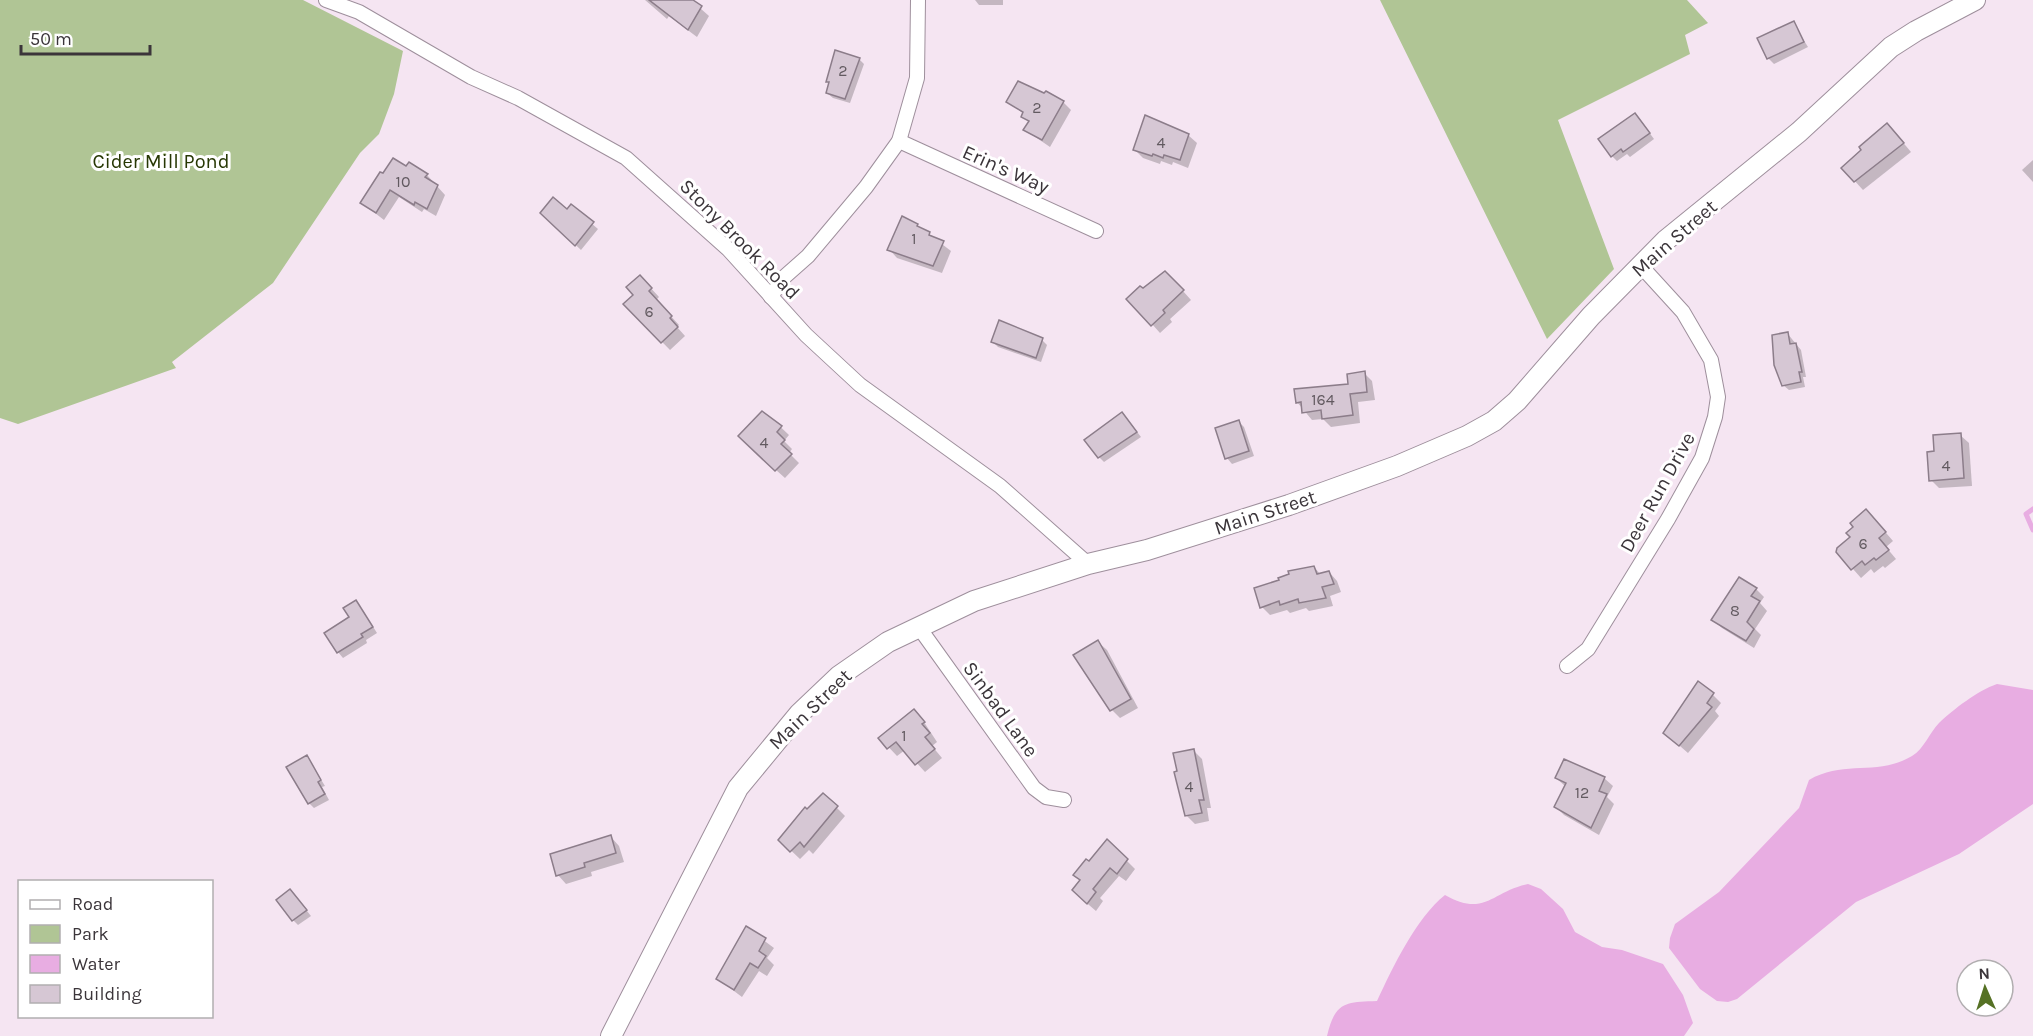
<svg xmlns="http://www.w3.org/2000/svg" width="2033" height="1036" font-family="Karla,sans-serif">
<rect width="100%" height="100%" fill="#f5e5f2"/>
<g fill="#b0c595">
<path d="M0,0h303l100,51 -9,43 -15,40 -19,19 -87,130 -101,79 4,6 -158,56 -18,-6z"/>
<path d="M1380,0h307l21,23 -23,12 5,19 -132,66 56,149 -67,70z"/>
</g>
<g fill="#e8ade2">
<path d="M1997,684l36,6v114l-74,50 -103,48 -119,97 -9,3 -11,-1 -17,-12 -31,-41 1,-10 5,-14 44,-32 80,-84 10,-28c36,-21 68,-3 103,-24 12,-7 18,-24 27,-33 15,-14 38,-32 58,-39z"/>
<path d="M1528,884l13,5 22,20 12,23 27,15 20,3 41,14 20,31 10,28 -9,13h-357c8,-34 18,-34 50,-35 16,-34 39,-83 68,-106 40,23 47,-4 83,-11z"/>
</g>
<g fill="#0003">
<path d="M645,0h46l18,16 -12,21 -28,-21 -2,3z"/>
<path d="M975,0h28v5h-24z"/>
<path d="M1793,23l15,24 -34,17 -6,-6z"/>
<path d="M859,59l5,5 -14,39 -17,-5 -6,-5 3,-9 -2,-3z"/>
<path d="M1008,102h55l8,8 -21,37 -25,-17 4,-7 -5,-9z"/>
<path d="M1640,120l14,19 -24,18 -3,-3 -10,7 -5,-5z"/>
<path d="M1895,133l16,19 -48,38 -20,-22z"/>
<path d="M1188,135l9,8 -9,25 -15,-6 -1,3 -11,-4 -1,3 -17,-6 -8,-8z"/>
<path d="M2033,160v22l-11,-12z"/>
<path d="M407,168l20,7 18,20 -9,21 -12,-7 -2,3 -23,-15 -15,23 -22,-17z"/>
<path d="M571,206l27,23 -17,21 -39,-37 25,-2z"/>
<path d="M917,225l34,26 -9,22 -45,-15 -8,-9z"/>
<path d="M1174,281l17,19 -21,19 2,3 -12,11 -8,-9 -9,-34z"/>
<path d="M648,285l11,12 -3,3 23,25 -2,2 8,9 -15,14 -45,-46z"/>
<path d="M1787,333l14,17 5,27h-3l2,10 -16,3 -6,-5z"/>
<path d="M1042,340l5,5 -6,17 -43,-15 -5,-5z"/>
<path d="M1364,373l8,8 3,19 -17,2 2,21 -29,4 -8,-8 -11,1 -15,-18 53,-17z"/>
<path d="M769,416l20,19 -5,6 8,8 -3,4 10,10 -14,15 -37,-33z"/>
<path d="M1127,419l14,18 -37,25 -5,-5z"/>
<path d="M1238,421l6,6 10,29 -22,8 -5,-6z"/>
<path d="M1960,435l9,8 3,43 -33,2 -8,-8 5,-27z"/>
<path d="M1875,520l18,21 -7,6 10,12 -11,9 -2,-2 -9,7 -3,-4 -10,9 -23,-26z"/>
<path d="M1314,567l7,8 8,-3 8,9 4,11 -11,4 3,10 -24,5 -3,-3 -16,5 -3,-3 -17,5 -8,-8 19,-26 10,-6 -1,-3z"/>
<path d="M1756,589l8,8 -4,6 7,8 -12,18 6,6 -7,13 -32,-20 -9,-8z"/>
<path d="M361,608l16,25 -11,7 1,3 -24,15 -5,-6 13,-34z"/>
<path d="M1098,642l9,8 31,58 -18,10 -8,-8z"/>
<path d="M1713,695l8,8 -6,8 4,5 -31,37 -23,-20z"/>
<path d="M922,719l15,23 -5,4 10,12 -17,14 -20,-22 -8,6 -17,-18z"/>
<path d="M1193,750l9,9 9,49h-4l2,13 -14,3 -9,-9z"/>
<path d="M307,757l18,29 -3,1 7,13 -15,8 -5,-5z"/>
<path d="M1556,778h48l9,8 -6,11 7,7 -15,31 -35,-20 -8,-8 9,-21z"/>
<path d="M837,808l8,8 -32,38 -4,-4 -9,9 -20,-19z"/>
<path d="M611,837l8,9 5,16 -33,10 1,4 -26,8 -8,-9 -6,-20z"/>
<path d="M1107,841l28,28 -9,12 -7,-5 -19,22 3,3 -7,10 -14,-12v-18z"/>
<path d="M295,896l16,20 -13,9 -5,-5z"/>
<path d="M747,928l27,20 -7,10 7,7 -7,11 -8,-5 -17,26 -24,-18z"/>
</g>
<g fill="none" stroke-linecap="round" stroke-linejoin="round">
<path stroke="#e8ade2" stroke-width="5" d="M2033,509l-7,5 7,16"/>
</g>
<g fill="#d6c7d4" stroke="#8c7d8a" stroke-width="1.5">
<path d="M649,0h44l9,6 -14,24z"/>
<path d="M1794,21l10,21 -37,17 -10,-21z"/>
<path d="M835,50l25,8 -15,41 -19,-6 3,-11h-3z"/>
<path d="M1018,81l26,12 2,-2 18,10 -22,39 -19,-10 6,-9 -8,-4 2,-5 -17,-10z"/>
<path d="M1635,113l15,20 -27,19 -2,-3 -10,8 -13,-18z"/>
<path d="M1145,115l44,19 -9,26 -16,-5 -1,3 -10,-4 -1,2 -19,-6z"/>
<path d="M1887,123l17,20 -50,39 -13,-14 20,-18 -2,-3z"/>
<path d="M393,158l13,8 3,-4 19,12 -3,3 13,8 -11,24 -12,-7 -1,3 -24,-15 -14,23 -16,-10 20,-31 3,1z"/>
<path d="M553,197l14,12 4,-5 23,18 -19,24 -35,-33z"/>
<path d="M902,216l16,8 -1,2 13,6 -1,3 15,6 -11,25 -46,-16z"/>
<path d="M1165,271l19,19 -21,20 2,3 -14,13 -25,-27 14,-13 3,2z"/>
<path d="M640,275l12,13 -3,3 23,25 -2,2 8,9 -17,16 -38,-39 10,-9 -7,-8z"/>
<path d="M999,320l44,18 -7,20 -45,-16z"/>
<path d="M1788,332l2,12 6,-1 6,29h-3l2,10 -19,4 -8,-21 -2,-30z"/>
<path d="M1365,371l2,21 -17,2 3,21 -31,4 -1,-9 -19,3 -1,-11 -5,1 -2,-14 54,-5 -1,-10z"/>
<path d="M762,411l20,15 -5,6 8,8 -4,4 11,10 -17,17 -37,-35z"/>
<path d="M1122,412l15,20 -39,26 -14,-18z"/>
<path d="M1239,420l10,31 -24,8 -10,-31z"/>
<path d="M1961,433l3,45 -35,3 -2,-29 7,-1 -1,-16z"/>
<path d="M1866,509l20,23 -7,6 10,12 -13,10 -2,-2 -9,7 -3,-4 -11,9 -15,-18 1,-4 13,-11 -4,-4 7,-6 -3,-4z"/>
<path d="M1314,566l3,8 12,-3 5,13 -12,3 4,11 -27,5 -1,-4 -18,6 -1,-4 -19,7 -6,-20 25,-8 -1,-2 11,-4 -1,-3z"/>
<path d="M1739,577l18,11 -6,8 9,5 -13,21 7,7 -8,12 -35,-21z"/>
<path d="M356,600l17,27 -12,7 2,3 -26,16 -13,-20 25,-16 -6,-9z"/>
<path d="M1098,640l33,59 -21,12 -37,-56z"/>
<path d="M1698,681l16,12 -7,10 5,4 -33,39 -16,-13z"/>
<path d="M914,709l11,13 -3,2 8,9 -5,4 10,12 -20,16 -19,-23 -9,7 -9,-11z"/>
<path d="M1194,749l10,51h-5l3,13 -17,3 -11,-44 3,-1 -4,-18z"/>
<path d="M307,755l14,25 -3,2 7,12 -17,10 -22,-37z"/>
<path d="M1564,759l41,18 -6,14 8,3 -16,34 -37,-21 12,-24 -11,-5z"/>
<path d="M823,793l15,13 -34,41 -4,-5 -10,10 -12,-12 27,-33 2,2z"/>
<path d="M611,835l5,18 -32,10 1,4 -29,9 -6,-22z"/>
<path d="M1107,839l21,20 -11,15 -7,-6 -17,21 3,3 -9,12 -15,-14 8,-10 -7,-5 13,-16 3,2z"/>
<path d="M290,889l17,21 -15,11 -16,-21z"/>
<path d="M746,926l20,12 -7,13 7,5 -8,12 -8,-5 -16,27 -18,-11z"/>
</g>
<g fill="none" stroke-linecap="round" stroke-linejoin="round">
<defs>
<g id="minor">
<path d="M326,0l33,12 112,65 47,21 108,60 102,91 78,86 54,50 140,101 88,78"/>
<path d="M899,141l197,90"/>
<path d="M771,297l11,-18 26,-23 58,-69 33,-46 18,-63 1,-78"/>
<path d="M918,626l116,162 12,9 18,3"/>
<path d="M1567,666l21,-17 80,-130 34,-61 13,-41 3,-20 -7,-37 -28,-48 -42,-46"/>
</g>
<path id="secondary" d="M611,1036l127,-248 61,-74 40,-38 49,-34 86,-41 114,-37 59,-14 142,-45 108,-39 70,-30 27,-15 23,-20 74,-85 75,-76 133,-108 92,-85 25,-16 59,-31"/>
</defs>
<use href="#minor" stroke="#9e8f9c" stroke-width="16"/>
<use href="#secondary" stroke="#9e8f9c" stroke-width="22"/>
<use href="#minor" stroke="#fff" stroke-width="14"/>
<use href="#secondary" stroke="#fff" stroke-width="20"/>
</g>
<g text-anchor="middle" stroke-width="6" stroke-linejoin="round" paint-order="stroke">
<g font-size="16" fill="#625a60">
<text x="843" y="76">2</text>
<text x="1037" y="113">2</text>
<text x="1161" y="148">4</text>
<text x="403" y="187">10</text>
<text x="914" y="244">1</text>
<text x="649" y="317">6</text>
<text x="1323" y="405">164</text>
<text x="764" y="448">4</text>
<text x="1946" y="471">4</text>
<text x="1863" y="549">6</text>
<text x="1735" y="616">8</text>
<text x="904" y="741">1</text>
<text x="1189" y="792">4</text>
<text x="1582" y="798">12</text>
</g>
<g font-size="20" fill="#273804" stroke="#fff">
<text x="161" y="168">Cider Mill Pond</text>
</g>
<g font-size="20" fill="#3b353a" stroke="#fff">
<text transform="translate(1006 169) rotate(24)" y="7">Erin's Way</text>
<text transform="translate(1674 238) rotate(-41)" y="7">Main Street</text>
<text transform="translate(740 239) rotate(45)" y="7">Stony Brook Road</text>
<text transform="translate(1657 492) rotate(-61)" y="7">Deer Run Drive</text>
<text transform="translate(1265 512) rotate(-18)" y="7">Main Street</text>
<text transform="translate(810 709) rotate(-44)" y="7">Main Street</text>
<text transform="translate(1001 709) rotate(54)" y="7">Sinbad Lane</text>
</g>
</g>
<rect x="18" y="880" width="195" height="138" fill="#ffffff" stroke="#b1aeb0" stroke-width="1.5"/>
<rect x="30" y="900" width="30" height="9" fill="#ffffff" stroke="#b1aeb0" stroke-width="1.5"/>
<text x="72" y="910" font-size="18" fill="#3b353a">Road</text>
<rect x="30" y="925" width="30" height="18" fill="#b0c595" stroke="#b1aeb0" stroke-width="1.5"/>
<text x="72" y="940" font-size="18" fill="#3b353a">Park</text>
<rect x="30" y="955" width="30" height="18" fill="#e8ade2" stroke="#b1aeb0" stroke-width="1.5"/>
<text x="72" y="970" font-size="18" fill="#3b353a">Water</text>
<rect x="30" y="985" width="30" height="18" fill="#d6c7d4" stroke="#b1aeb0" stroke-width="1.5"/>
<text x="72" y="1000" font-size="18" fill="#3b353a">Building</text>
<g transform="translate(1985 988) rotate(357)"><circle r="28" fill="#ffffff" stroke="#b1aeb0" stroke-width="1.5"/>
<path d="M0-4.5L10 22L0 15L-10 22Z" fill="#557124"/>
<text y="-9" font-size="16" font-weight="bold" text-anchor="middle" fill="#3b353a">N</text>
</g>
<path d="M21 45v9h129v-9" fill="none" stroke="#3b353a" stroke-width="3"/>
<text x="30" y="45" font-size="18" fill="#3b353a" stroke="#ffffff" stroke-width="4.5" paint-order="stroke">50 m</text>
</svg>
